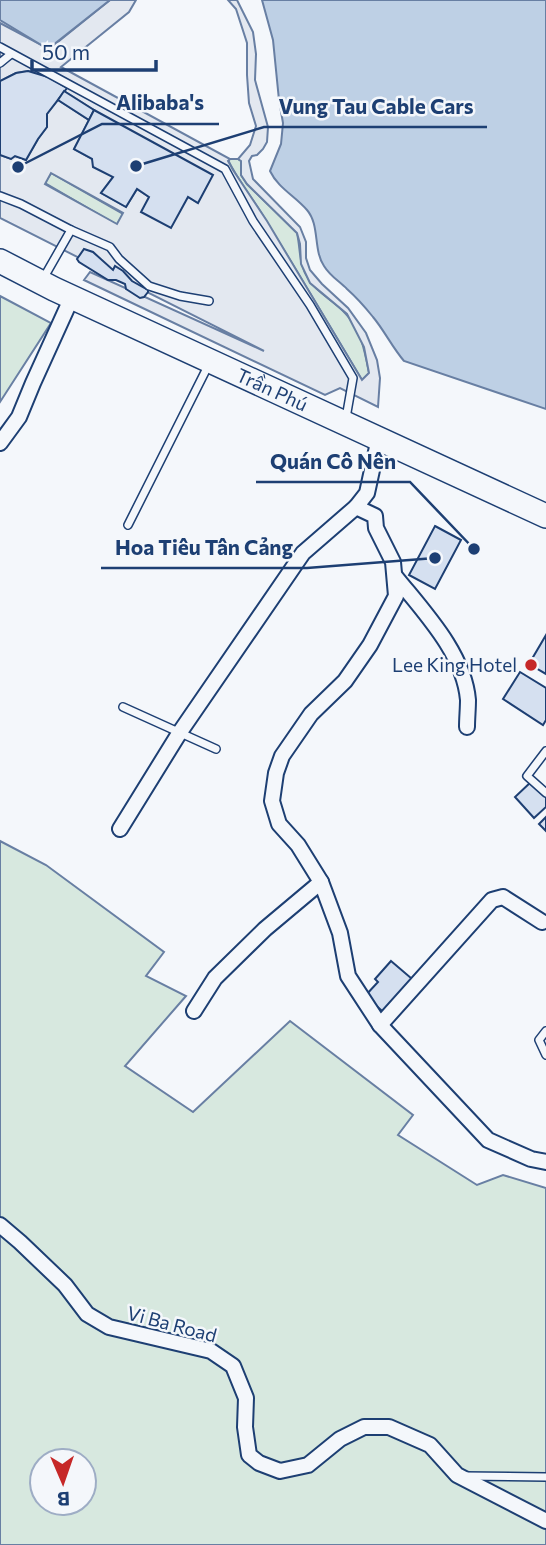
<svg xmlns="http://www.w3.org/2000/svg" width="546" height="1545" font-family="Commissioner,sans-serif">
<rect width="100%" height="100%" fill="#f4f7fb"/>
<g fill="#d7e8df" stroke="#687fa3" stroke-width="2" fill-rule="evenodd">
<path d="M230,159h8l3,2v14l6,9 50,49c4,18 1,30 12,47 8,13 26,21 36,33 16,16 20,39 24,60l-7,7c-31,-52 -62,-104 -94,-156 -12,-22 -29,-41 -40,-64z"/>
<path d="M51,173l72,41 -6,11 -72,-42z"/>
<path d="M0,296l51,27 -51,79z"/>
<path d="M0,841l46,24 118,87 -18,24 40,20 -61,70 68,46 97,-91 123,94 -15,20 79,50 26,-10 43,13v357h-546zM42,1461h42v42h-42z"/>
</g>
<path fill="#e3e8f0" stroke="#687fa3" stroke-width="2" fill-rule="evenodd" d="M110,0h26l-7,12 -68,55 169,92 -2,2 5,9 34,51 95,159 7,-7 -5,-26 -17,-33 -37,-31 -9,-19 -1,-20 -3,-11 -50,-49 -6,-9v-14l-3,-2 12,-14 6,-19 -7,-23 -2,-28v-32l-11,-34 -8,-9h9l16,32 3,22 -1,26 13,47 -1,15 -4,7 -6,6 -5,1 -3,5 4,18 47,48 6,15v16l4,12 12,14 26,24 18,25 11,27 3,18 -2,29 -38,-19 -15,7 -241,-115 6,-8 174,79 -264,-133v-63l11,4 4,-3 11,4 12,-21 9,-12v-13l11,-14 31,20 -15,29 18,10 21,18 -12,16 25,14 11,-18 12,8h39l10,6 -104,-93 -30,-19 2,-3 -18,-11 -20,-6 -12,2 -16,8v-58l49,26zM51,173l72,40 -6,11 -72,-40z"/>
<g fill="#bed0e5" stroke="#687fa3" stroke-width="2">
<path d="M0,0h110l-62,49 -48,-29z"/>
<path d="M262,0h284v409l-142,-48c-12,-14 -20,-31 -31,-44 -8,-10 -17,-20 -26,-28 -8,-8 -17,-13 -23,-23 -11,-16 -4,-41 -17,-56 -12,-14 -29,-22 -37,-39l11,-27 2,-21 -4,-23 -6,-60z"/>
</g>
<g fill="#d5e0f0" stroke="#1d3f73" stroke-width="2">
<path d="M28,71l20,6 19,11 -20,26v13l-9,12 -12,21 -11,-4 -4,3 -11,-4v-74l16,-8z"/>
<path d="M64,91l30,19 -5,10 -31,-20z"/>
<path d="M94,110l119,65 -15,28 -10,-6 -17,31 -30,-16 8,-15 -12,-8 -11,18 -25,-14 12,-16 -20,-10 -1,-8 -18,-10z"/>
<path d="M84,249l9,3 20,18 2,-4 8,5 9,10 16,9v2l-4,5 -4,1 -14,-9 -1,-5 -9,-4h-8l-29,-18 -2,-3z"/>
<path d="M435,526l26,14 -26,49 -26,-14z"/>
<path d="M546,635v39l-17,-10z"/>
<path d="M520,672l26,16v32l-3,5 -40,-26z"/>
<path d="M532,781l14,15v11l-12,11 -19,-21z"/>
<path d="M546,817v14l-7,-7z"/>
<path d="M391,961l27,23 -29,33 -24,-21 13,-14 -3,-3z"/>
</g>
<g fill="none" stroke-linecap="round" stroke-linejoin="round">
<defs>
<g id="lane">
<path d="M0,47l225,122 28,52 57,84 43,73 -7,40"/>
<path d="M0,63l11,-9"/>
<path d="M0,196l21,8 50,26 39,17 9,12 30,27 31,10 29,5"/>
<path d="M43,279l28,-49"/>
<path d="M128,525l81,-161"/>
<path d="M123,707l93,42"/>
<path d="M546,751l-19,25 19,17"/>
<path d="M546,1031l-7,9 7,15"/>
<path d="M464,1476l82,1"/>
</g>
<g id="street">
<path d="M379,438l-12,55 -11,14 19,9 1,12 17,34 3,34 -26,49 -25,36 -34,33 -29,42 -6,17 -4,28 7,23 19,21 23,37 19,51 8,43 32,49 108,115 43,19 15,3"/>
<path d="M0,443l19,-26 14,-34 39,-86"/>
<path d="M395,576c28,35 69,77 73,124 0,9 -1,18 -1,27"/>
<path d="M120,829l60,-97 123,-179 53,-46"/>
<path d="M194,1011l21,-33 50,-49 56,-47"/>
<path d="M380,1025l112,-125 11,-3 39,25"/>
<path d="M0,1225l20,17 45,43 22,29 22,13 102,24 22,15 13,32 -1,29 4,28 10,8 21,8 28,-6 32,-26 24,-12h25l41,18 27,30 89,46"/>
</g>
<g id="primary">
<path id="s1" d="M0,261l54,28 492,227"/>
</g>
</defs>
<use href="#lane" stroke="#1d3f73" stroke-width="10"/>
<use href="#street" stroke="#1d3f73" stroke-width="18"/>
<use href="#primary" stroke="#1d3f73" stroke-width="26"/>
<use href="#lane" stroke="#f4f7fb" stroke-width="7"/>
<use href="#street" stroke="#f4f7fb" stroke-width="14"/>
<use href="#primary" stroke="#f4f7fb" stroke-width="23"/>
</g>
<circle fill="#c62828" stroke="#f4f7fb" stroke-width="2.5" cx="531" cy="665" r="7"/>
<g text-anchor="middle" stroke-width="5" stroke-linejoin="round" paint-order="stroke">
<g font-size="19" fill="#1d3f73" stroke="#f4f7fb">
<text dy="7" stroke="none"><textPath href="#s1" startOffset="301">Trần Phú</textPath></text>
<text transform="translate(172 1324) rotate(15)" y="7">Vi Ba Road</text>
</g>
<g font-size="19" fill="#1d3f73" stroke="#f4f7fb" text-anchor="end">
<text x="517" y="672">Lee King Hotel</text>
</g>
</g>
<path fill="none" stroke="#1d3f73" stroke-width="2.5" d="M18 167L102 124H219M136 166L264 127H487M474 549L410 482H256M435 558L307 568H101"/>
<g fill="#1d3f73" stroke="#f4f7fb" stroke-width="2.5">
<circle cx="18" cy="167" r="7"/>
<circle cx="136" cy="166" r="7"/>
<circle cx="474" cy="549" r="7"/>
<circle cx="435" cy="558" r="7"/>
</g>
<g font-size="21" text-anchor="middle" font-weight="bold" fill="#1d3f73" stroke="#f4f7fb" stroke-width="5" stroke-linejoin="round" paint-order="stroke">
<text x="160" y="110">Alibaba's</text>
<text x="376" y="114">Vung Tau Cable Cars</text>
<text x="333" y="469">Quán Cô Nên</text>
<text x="204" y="555">Hoa Tiêu Tân Cảng</text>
</g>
<g transform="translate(63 1482) rotate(178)"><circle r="33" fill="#f4f7fb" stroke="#9eadc5" stroke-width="2"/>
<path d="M0-5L12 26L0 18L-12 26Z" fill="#c62828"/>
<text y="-10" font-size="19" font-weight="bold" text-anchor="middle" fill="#1d3f73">B</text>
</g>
<path d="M32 60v10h124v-10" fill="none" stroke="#1d3f73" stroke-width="3.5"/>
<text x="42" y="60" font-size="21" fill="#1d3f73" stroke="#f4f7fb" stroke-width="5" paint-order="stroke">50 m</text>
</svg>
